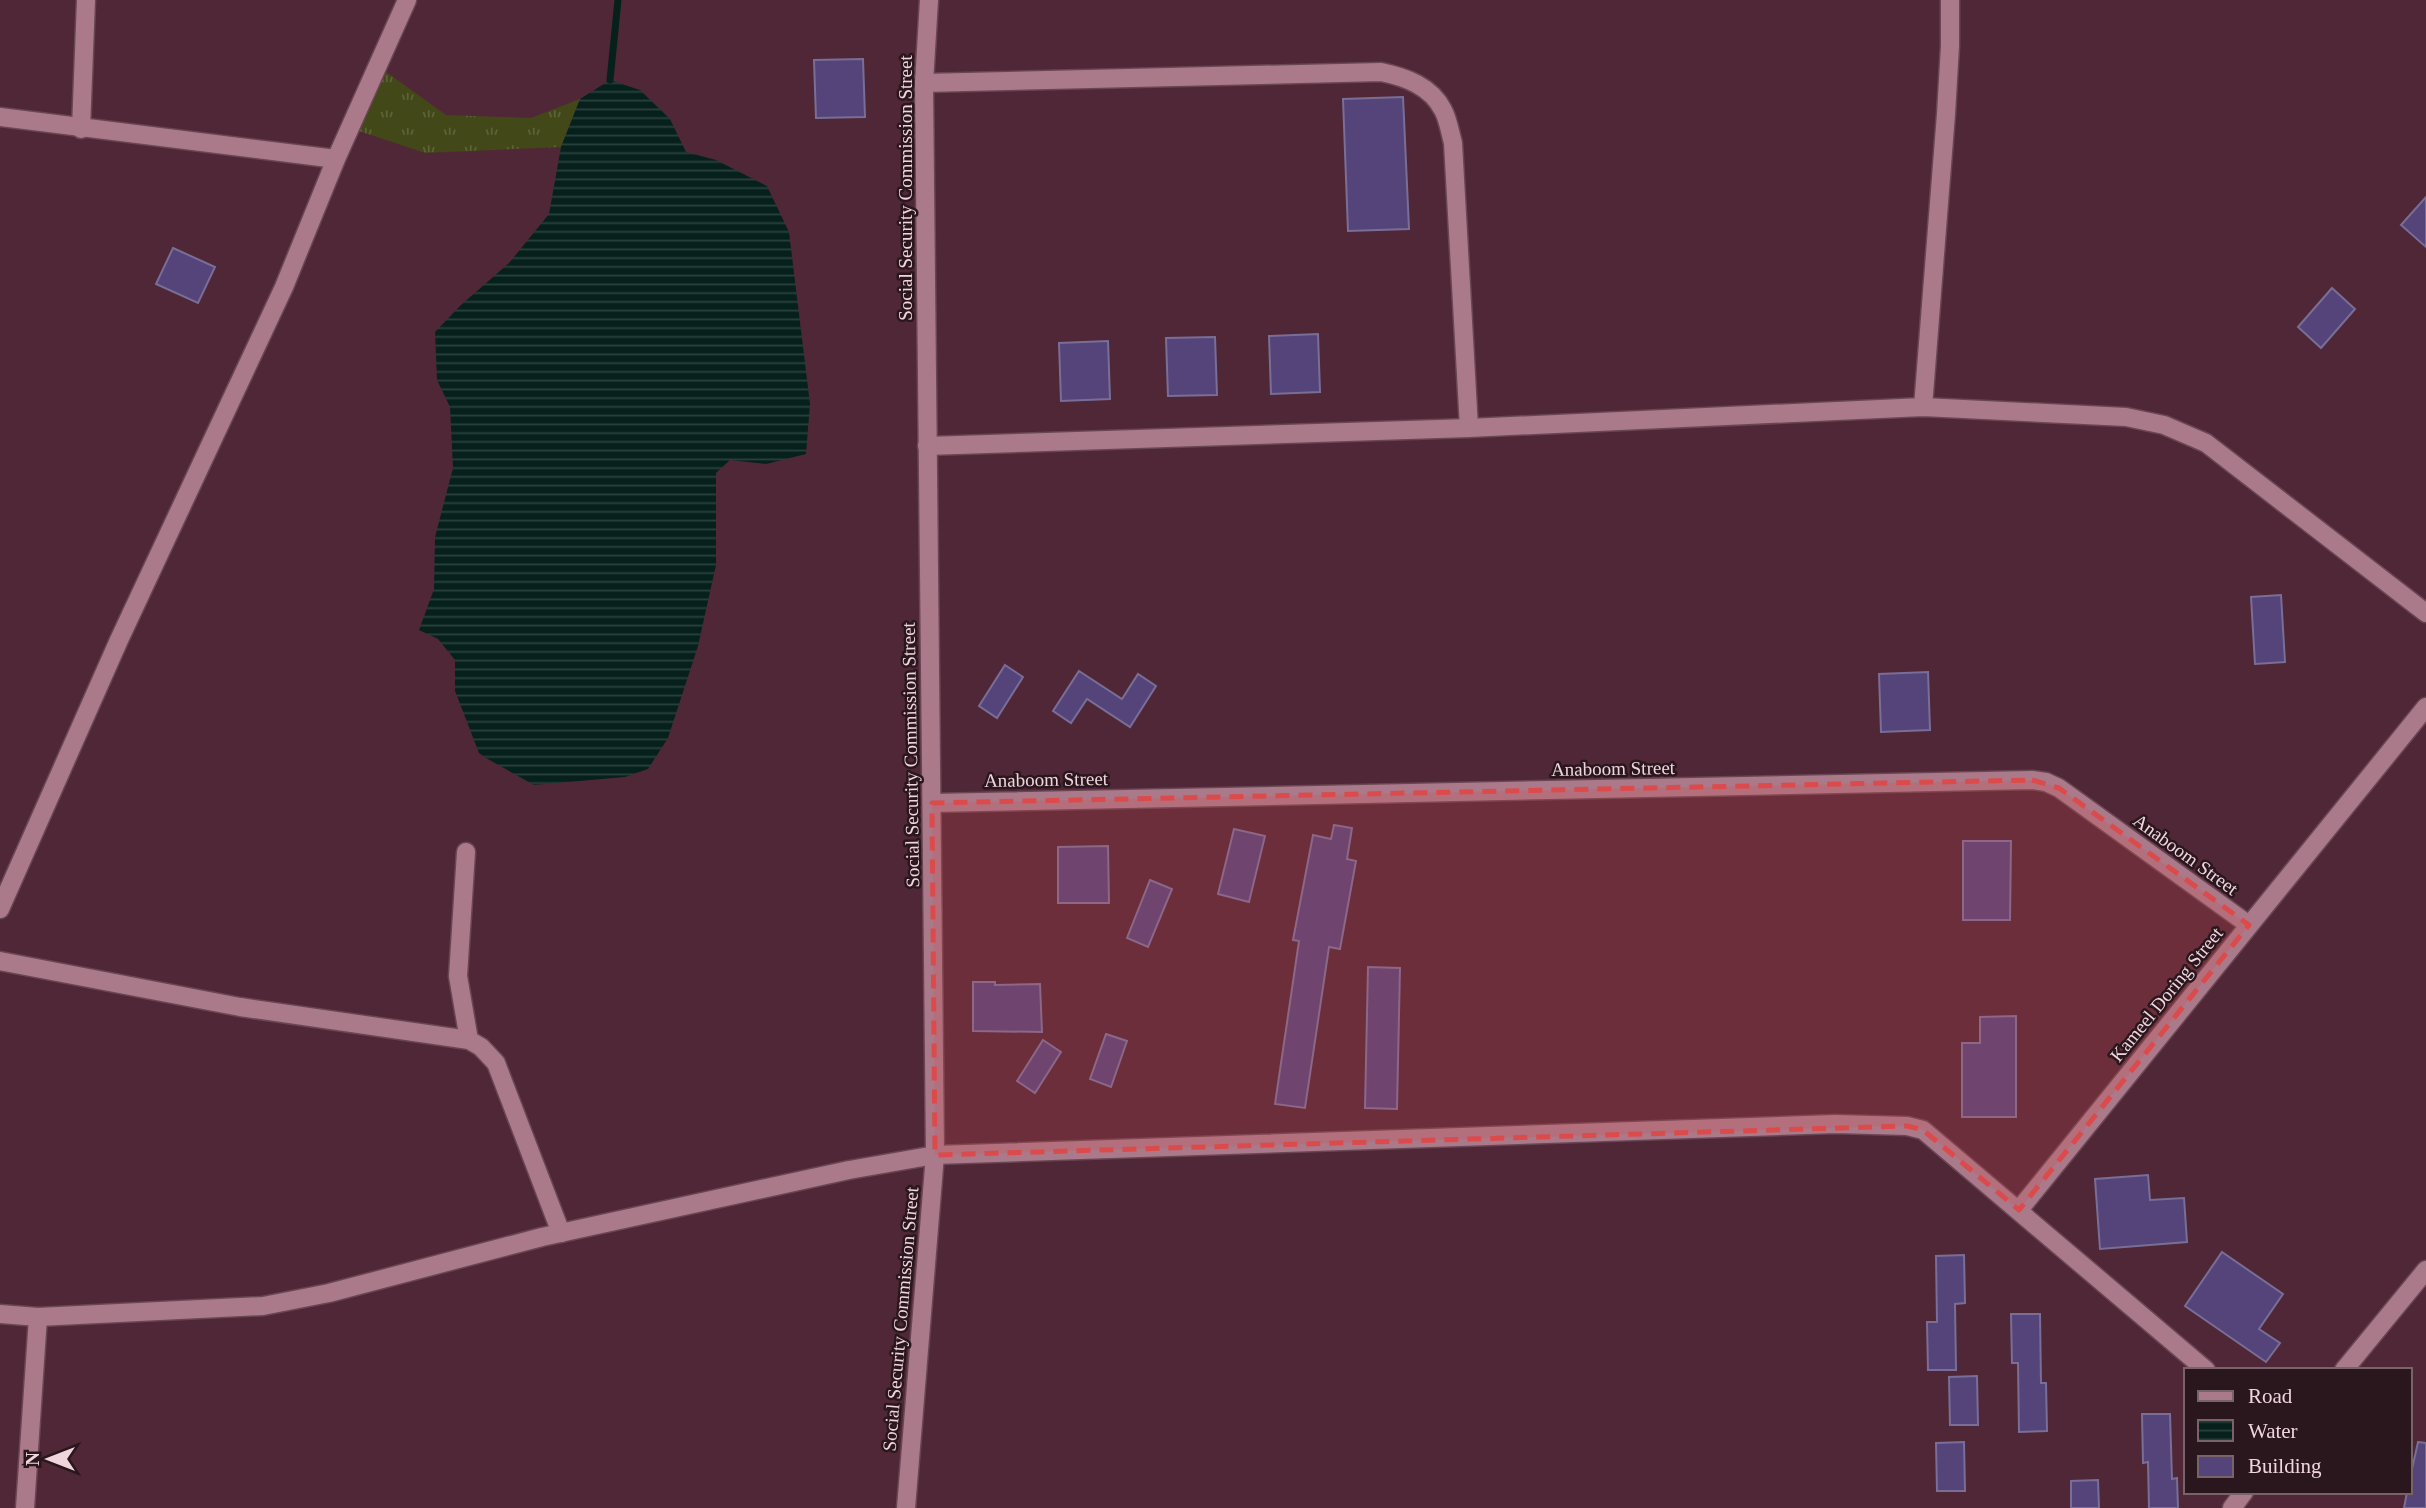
<svg xmlns="http://www.w3.org/2000/svg" width="2426" height="1508" font-family="Georgia,serif">
<defs>
<pattern id="grass-tufts" width="24" height="20" patternUnits="userSpaceOnUse" patternTransform="scale(1.75)"><rect width="24" height="20" fill="#424817"/><path d="M3 7l-1-3M5 7V3M7 7l1-3M15 17l-1-3M17 17v-4M19 17l1-3" fill="none" stroke="#5e6238"/></pattern>
<pattern id="water-rules" width="6" height="5" patternUnits="userSpaceOnUse" patternTransform="scale(1.75)"><rect width="6" height="5" fill="#06211c"/><path d="M0 2.5h6" fill="none" stroke="#2b403d"/></pattern>
</defs>
<rect width="100%" height="100%" fill="#502737"/>
<path fill="url(#grass-tufts)" d="M378,66l68,49 85,3 49,-19 -19,48 -136,6 -75,-25z"/>
<path fill="url(#water-rules)" d="M610,80l30,10 30,29 16,33 30,8 51,26 22,46 21,172 -4,50 -40,10 -36,-4 -14,13v92l-18,81 -30,92 -20,31 -23,8 -91,8 -48,-27 -7,-5 -24,-62v-31l-17,-21 -19,-9 15,-41 1,-52 18,-69 -3,-61 -13,-27 -2,-48 26,-27 48,-42 40,-49 12,-67 19,-48z"/>
<g fill="none" stroke-linecap="round" stroke-linejoin="round">
<path stroke="#06211c" stroke-width="7" d="M610,80l8,-80"/>
</g>
<g fill="#544479" stroke="#796e97" stroke-width="2">
<path d="M863,59l2,58 -49,1 -2,-58z"/>
<path d="M1403,97l6,132 -61,2 -5,-132z"/>
<path d="M2426,197v50l-25,-22z"/>
<path d="M173,248l42,19 -17,36 -42,-19z"/>
<path d="M2332,288l23,21 -34,39 -23,-21z"/>
<path d="M1318,334l2,58 -49,2 -2,-58z"/>
<path d="M1215,337l2,58 -49,1 -2,-58z"/>
<path d="M1108,341l2,58 -49,2 -2,-58z"/>
<path d="M2281,595l4,67 -30,2 -4,-67z"/>
<path d="M1005,665l18,12 -26,41 -18,-12z"/>
<path d="M1079,671l43,28 16,-25 18,12 -26,41 -43,-28 -16,24 -18,-12z"/>
<path d="M1928,672l2,58 -49,2 -2,-58z"/>
<path d="M1334,825l18,3 -5,31 9,2 -16,88 -11,-2 -24,161 -30,-4 24,-163 -6,-1 20,-105 18,4z"/>
<path d="M1234,829l31,7 -16,66 -31,-8z"/>
<path d="M1963,841h48l-1,79h-47z"/>
<path d="M1108,846l1,57h-51v-56z"/>
<path d="M1150,880l22,9 -24,58 -21,-9z"/>
<path d="M1368,967l32,1 -3,141 -32,-1z"/>
<path d="M973,982h22v3l45,-1 2,48 -69,-1z"/>
<path d="M2016,1016v101h-54v-74h18v-26z"/>
<path d="M1106,1034l21,7 -16,46 -21,-8z"/>
<path d="M1043,1040l18,12 -26,41 -18,-12z"/>
<path d="M2148,1175l2,25 34,-2 3,44 -87,7 -5,-70z"/>
<path d="M2222,1252l61,42 -24,35 21,14 -14,19 -81,-56z"/>
<path d="M1964,1255l1,48 -10,1 1,66h-28l-1,-48h10l-1,-66z"/>
<path d="M2011,1314h29l1,69h5l1,48 -28,1 -1,-69h-6z"/>
<path d="M1977,1376l1,49h-28l-1,-48z"/>
<path d="M2142,1414h28l2,65 5,-1 1,30h-29l-1,-46 -5,1z"/>
<path d="M1964,1442l1,49h-28l-1,-48z"/>
<path d="M2418,1442l8,1v65h-22l3,-16h3v-14z"/>
<path d="M2098,1480l1,28h-28v-27z"/>
</g>
<g fill="none" stroke-linecap="round" stroke-linejoin="round">
<defs>
<g id="minor">
<path d="M924,83l457,-11c24,5 50,14 62,38 5,9 7,22 10,33l16,285"/>
<path d="M0,117l336,42"/>
<path d="M81,129l5,-129"/>
<path d="M1923,407l23,-293 4,-68v-46"/>
<path d="M927,446l542,-18 454,-21 203,10 38,8 42,18 220,170"/>
<path d="M932,803l1100,-23 14,2 13,6 190,137"/>
<path d="M466,852l-8,124 11,64"/>
<path d="M0,909l119,-269 165,-353 52,-128 71,-159"/>
<path d="M0,961l240,46 229,33 12,7 15,16 65,170"/>
<path d="M2019,1210l407,-503"/>
<path d="M0,1314l38,3 225,-11 66,-13 213,-56 307,-67 86,-15 900,-31 72,2 16,4 283,240"/>
<path d="M2344,1370l82,-100"/>
<path d="M25,1508l13,-191"/>
<path d="M906,1508l29,-353 -11,-1072 5,-83"/>
<path d="M2232,1508l12,-16"/>
</g>
</defs>
<use href="#minor" stroke="#694653" stroke-width="21"/>
<use href="#minor" stroke="#aa798a" stroke-width="18"/>
</g>
<path fill="#db4b4c" fill-opacity="0.2" stroke="#db4b4c" stroke-width="5" stroke-dasharray="14 9" stroke-linejoin="round" d="M2032,780l27,8 190,137 -230,285 -96,-80 -16,-4 -972,29 -3,-352z"/>
<g text-anchor="middle" stroke-width="5" stroke-linejoin="round" paint-order="stroke">
<g font-size="19" fill="#f0d5dd" stroke="#2a171e">
<text transform="translate(905 188) rotate(-90)" y="7">Social Security Commission Street</text>
<text transform="translate(910 755) rotate(-91)" y="7">Social Security Commission Street</text>
<text transform="translate(1613 768) rotate(-1)" y="7">Anaboom Street</text>
<text transform="translate(1046 779) rotate(-1)" y="7">Anaboom Street</text>
<text transform="translate(2186 854) rotate(36)" y="7">Anaboom Street</text>
<text transform="translate(2166 994) rotate(-51)" y="7">Kameel Doring Street</text>
<text transform="translate(900 1319) rotate(-85)" y="7">Social Security Commission Street</text>
</g>
</g>
<rect x="2184" y="1368" width="228" height="126" fill="#2a171e" stroke="#79636a" stroke-width="2"/>
<rect x="2198" y="1391" width="35" height="10" fill="#aa798a" stroke="#79636a" stroke-width="2"/>
<text x="2248" y="1403" font-size="21" fill="#f0d5dd">Road</text>
<rect x="2198" y="1420" width="35" height="21" fill="url(#water-rules)" stroke="#79636a" stroke-width="2"/>
<text x="2248" y="1438" font-size="21" fill="#f0d5dd">Water</text>
<rect x="2198" y="1456" width="35" height="21" fill="#544479" stroke="#79636a" stroke-width="2"/>
<text x="2248" y="1473" font-size="21" fill="#f0d5dd">Building</text>
<g transform="translate(49 1459) rotate(270)" stroke="#2a171e" stroke-width="5" paint-order="stroke">
<path d="M0-5L12 26L0 18L-12 26Z" fill="#f0d5dd"/>
<text y="-10" font-size="19" font-weight="bold" text-anchor="middle" fill="#f0d5dd">N</text>
</g>
</svg>
